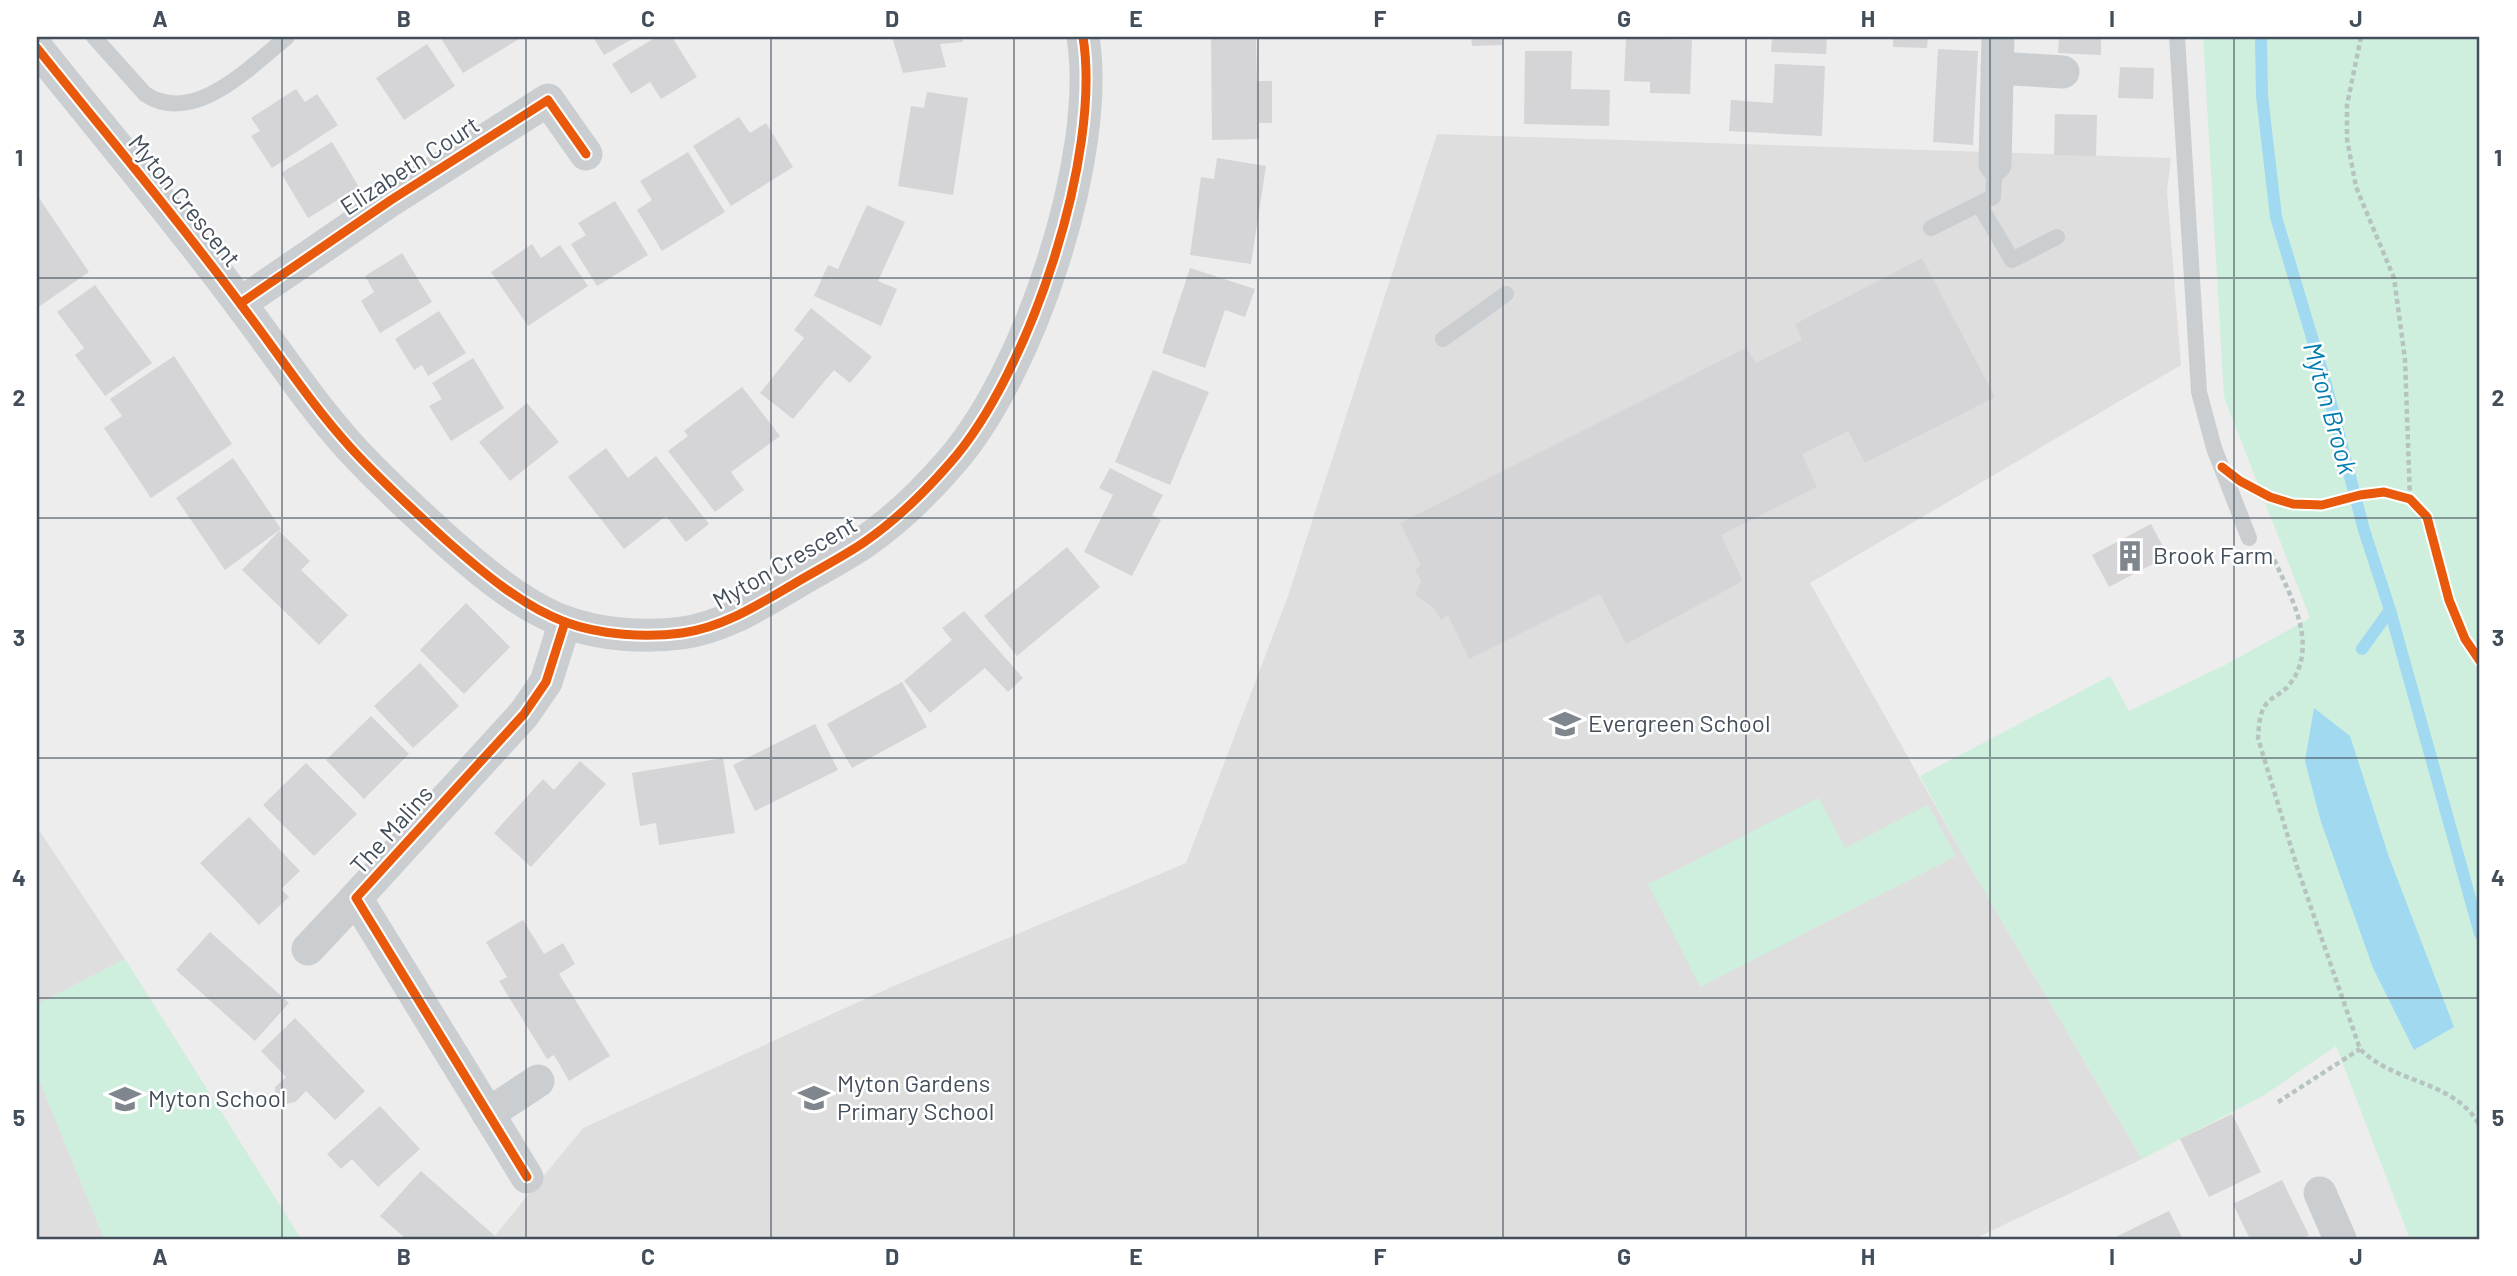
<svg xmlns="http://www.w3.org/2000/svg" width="2517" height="1276" font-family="Barlow,sans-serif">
<rect width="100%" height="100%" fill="#eeeded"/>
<g fill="#dfdedf">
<path d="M1437,134l734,24 -4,32 14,175 -371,218 152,270 180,306 -168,80h-1482l91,-111 306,-140 297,-125 102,-267z"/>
<path d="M37,827l88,132 176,280h-264z"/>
</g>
<g fill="#cfefde">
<path d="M2203,37h277v1202h-70l-74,-193 -73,50 -121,63 -180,-306 -42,-77 190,-100 19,35 96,-46 85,-47 -86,-221z"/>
<path d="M1819,798l26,50 83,-43 28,51 -256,131 -52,-103z"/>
<path d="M125,959l176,280h-197l-67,-164v-71z"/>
</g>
<path fill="#a0d9f0" d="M2314,708l36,28 39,121 65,170 -40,23 -41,-82 -52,-146 -16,-61z"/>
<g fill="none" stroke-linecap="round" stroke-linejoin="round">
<g stroke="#a0d9f0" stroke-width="12">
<path d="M2261,37l1,59 14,121 49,164 39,149 26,80 90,324"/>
<path d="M2362,649l28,-39"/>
</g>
</g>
<g fill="#d5d5d7">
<path d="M440,37h78l1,2 -56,34z"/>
<path d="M593,37h43l-32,18z"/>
<path d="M656,37h16l25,40 -36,22 -11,-17 -19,12 -19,-30z"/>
<path d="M892,37h70l1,5 -23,2 6,23 -43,6z"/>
<path d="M1211,37h45l1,44h15v42h-13v16l-47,1z"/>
<path d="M1471,37h30l1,8 -30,1z"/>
<path d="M1772,37h55l-1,17 -55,-2z"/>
<path d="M1893,37h35l-1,11 -34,-1z"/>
<path d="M2059,37h42v18l-43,-2z"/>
<path d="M1626,38l66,2 -2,54 -40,-1v-11l-26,-1z"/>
<path d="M427,44l28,42 -51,34 -28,-42z"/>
<path d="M1938,49l40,2 -5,94 -40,-3z"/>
<path d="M1525,51h47l-1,38 39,1 -1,36 -85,-2z"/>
<path d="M1775,64l50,2 -3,70 -93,-5 2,-31 42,3z"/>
<path d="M2120,67l34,1 -1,31 -35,-1z"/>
<path d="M296,89l9,13 12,-8 21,31 -66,43 -21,-32 9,-5 -9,-13z"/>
<path d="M927,92l41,6 -15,97 -55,-9 13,-80 13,2z"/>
<path d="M2055,114l42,1 -1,41 -42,-1z"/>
<path d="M739,117l11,16 16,-10 27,44 -62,39 -38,-60z"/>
<path d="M332,142l27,45 -51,31 -27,-45z"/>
<path d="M688,152l37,60 -63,39 -25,-41 15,-10 -12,-19z"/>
<path d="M1217,158l49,8 -15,98 -61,-9 11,-78 13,2z"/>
<path d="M37,195l52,77 -52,36z"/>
<path d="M615,201l33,54 -51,31 -26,-42 15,-9 -8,-12z"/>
<path d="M867,205l38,17 -27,59 19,8 -16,37 -67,-30 14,-31 10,4z"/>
<path d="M532,244l9,14 19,-13 28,41 -60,40 -37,-54z"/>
<path d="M402,253l30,49 -52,31 -19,-32 13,-9 -9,-16z"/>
<path d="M1922,258l73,139 -130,66 -17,-32 -46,23 15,33 -96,48 22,46 -117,63 -26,-50 -131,65 -21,-44 -7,5 -7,-12 -19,-13 6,-14 -6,-11 6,-5 -21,-42 346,-175 10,15 46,-23 -7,-16z"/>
<path d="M1190,268l65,21 -10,28 -20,-7 -20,58 -43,-15z"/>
<path d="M95,285l57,78 -47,33 -30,-41 9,-7 -27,-36z"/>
<path d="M811,308l61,49 -22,26 -16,-13 -41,49 -33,-26 44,-55 -10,-8z"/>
<path d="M439,311l27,42 -38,23 -6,-11 -8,5 -19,-31z"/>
<path d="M174,356l58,88 -81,54 -47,-70 18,-12 -12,-17z"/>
<path d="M473,358l31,50 -53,33 -22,-35 13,-7 -10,-16z"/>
<path d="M1153,370l56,22 -39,93 -55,-23z"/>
<path d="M742,387l38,49 -49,36 13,18 -29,22 -47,-61 20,-15 -4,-5z"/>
<path d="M527,403l32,39 -49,39 -31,-39z"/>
<path d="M606,448l22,30 28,-22 53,68 -23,18 -20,-26 -42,33 -56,-72z"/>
<path d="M233,458l48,71 -56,41 -49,-72z"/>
<path d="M1110,468l53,27 -11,20 9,5 -29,56 -48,-24 29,-57 -14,-7z"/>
<path d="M2151,524l17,32 -59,31 -17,-32z"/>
<path d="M279,531l31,30 -9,9 47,45 -29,30 -77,-75z"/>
<path d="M1067,547l33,40 -83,69 -33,-40z"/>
<path d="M466,603l44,44 -46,47 -44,-44z"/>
<path d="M964,611l59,67 -15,14 -23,-24 -55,45 -26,-32 48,-41 -10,-12z"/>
<path d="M420,663l39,43 -46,42 -39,-42z"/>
<path d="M902,682l25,45 -75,41 -25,-44z"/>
<path d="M371,716l38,38 -45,45 -38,-39z"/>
<path d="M815,724l23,46 -83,41 -22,-46z"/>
<path d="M723,758l12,75 -76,12 -3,-22 -16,3 -8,-53z"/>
<path d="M580,761l26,23 -75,83 -37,-34 49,-54 11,11z"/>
<path d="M306,763l51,51 -43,42 -51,-51z"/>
<path d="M249,817l51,54 -19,18 8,8 -30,28 -59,-62z"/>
<path d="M523,920l21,34 19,-11 12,21 -16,10 51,82 -41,25 -15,-26 -7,4 -48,-78 8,-4 -21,-35z"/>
<path d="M210,932l79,71 -34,38 -79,-71z"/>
<path d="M295,1018l70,73 -30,29 -29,-29 -11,11 -9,2 -11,-9v-8l11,-10 -25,-26z"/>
<path d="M380,1106l40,43 -42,38 -26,-28 -11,10 -14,-15z"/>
<path d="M2232,1114l29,58 -52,25 -29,-58z"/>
<path d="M421,1171l74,65 -2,3h-87l-26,-23z"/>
<path d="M2282,1180l27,55 -8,4h-51l-17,-35z"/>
<path d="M2169,1211l14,28h-71l30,-15z"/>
</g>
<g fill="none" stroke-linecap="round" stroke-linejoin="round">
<g stroke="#b6c3c1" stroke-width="4.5" stroke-dasharray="5 3.5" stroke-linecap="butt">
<path d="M2361,37l-14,68v34l9,48 38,91 11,81 5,140"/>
<path d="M2271,552c16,39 51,92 18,133 -6,8 -14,10 -21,17 -9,9 -9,24 -10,36l40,132 62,179c34,35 95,31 120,77"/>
<path d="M2278,1102l82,-53"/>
</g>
<g stroke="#cbced1" stroke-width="16">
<path d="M94,37l51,57c49,33 106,-28 142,-57"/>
<path d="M2177,37l22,355 15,56 35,90"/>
<path d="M1979,204l33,56 45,-23"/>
<path d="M1931,228l62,-31 2,-33"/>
<path d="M1443,339l63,-45"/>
</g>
<g stroke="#cbced1" stroke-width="33">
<path d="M37,48c68,85 140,170 205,258 36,47 68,97 108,141 30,33 64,64 97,94 34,30 75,65 118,81 35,13 81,16 117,11 43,-6 79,-30 115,-51 22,-13 45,-25 66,-39 32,-22 61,-50 87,-80 79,-89 152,-308 133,-426"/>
<path d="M1997,68l66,4"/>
<path d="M1995,164l3,-127"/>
<path d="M241,303l150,-103 157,-100 38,54"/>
<path d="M308,949l48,-51"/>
<path d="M488,1114l50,-33"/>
<path d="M527,1177l-171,-279 168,-184 22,-32 19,-60"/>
<path d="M2320,1193l20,46"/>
</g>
<defs>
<g id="cycleway">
<path d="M37,48c68,85 140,170 205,258 36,47 68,97 108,141 30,33 64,64 97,94 34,30 75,65 118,81 35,13 81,16 117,11 43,-6 79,-30 115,-51 22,-13 45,-25 66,-39 32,-22 61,-50 87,-80 79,-89 152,-308 133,-426"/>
<path d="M241,303l150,-103 157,-100 38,54"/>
<path d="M2222,467l18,14 30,16 23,7 29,1 38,-10 24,-3 26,7 17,18 22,83 16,39 15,22"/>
<path d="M527,1177l-171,-279 168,-184 22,-32 19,-60"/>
</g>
</defs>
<use href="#cycleway" stroke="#fff" stroke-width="13"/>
<use href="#cycleway" stroke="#e8590c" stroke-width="9"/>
</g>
<path fill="none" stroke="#434e5b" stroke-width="2" stroke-opacity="0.55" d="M282,37v1202M526,37v1202M771,37v1202M1014,37v1202M1258,37v1202M1503,37v1202M1746,37v1202M1990,37v1202M2234,37v1202M37,278h2443M37,518h2443M37,758h2443M37,998h2443"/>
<defs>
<symbol id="building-bare" viewBox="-9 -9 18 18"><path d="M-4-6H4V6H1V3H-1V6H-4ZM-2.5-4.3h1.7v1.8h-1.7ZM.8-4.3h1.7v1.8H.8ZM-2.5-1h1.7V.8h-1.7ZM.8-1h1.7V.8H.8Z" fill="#7f868e" stroke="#fff" stroke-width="2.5" paint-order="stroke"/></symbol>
<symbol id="school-bare" viewBox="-9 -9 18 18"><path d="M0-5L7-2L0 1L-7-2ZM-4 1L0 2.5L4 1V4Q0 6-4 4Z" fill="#7f868e" stroke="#fff" stroke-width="2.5" paint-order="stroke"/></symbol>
</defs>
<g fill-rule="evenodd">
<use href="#building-bare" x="2108" y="534" width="44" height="44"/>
<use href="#school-bare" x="1543" y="702" width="44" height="44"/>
<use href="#school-bare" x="792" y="1076" width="44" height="44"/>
<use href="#school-bare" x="103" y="1077" width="44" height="44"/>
</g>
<g text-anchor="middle" stroke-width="5" stroke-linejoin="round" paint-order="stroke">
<g font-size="24" fill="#434e5b" stroke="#fff">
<text transform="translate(410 166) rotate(-33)" y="8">Elizabeth Court</text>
<text transform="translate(184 201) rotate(51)" y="8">Myton Crescent</text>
<text transform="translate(785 563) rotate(-30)" y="8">Myton Crescent</text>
<text transform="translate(392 830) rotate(-48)" y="8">The Malins</text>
</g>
<g font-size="24" fill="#434e5b" stroke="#fff" text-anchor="start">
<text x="2153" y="564">Brook Farm</text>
<text x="1588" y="732">Evergreen School</text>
<text x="837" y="1092">Myton Gardens<tspan x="837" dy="28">Primary School</tspan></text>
<text x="148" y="1107">Myton School</text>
</g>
<g font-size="26" font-style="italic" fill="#027daf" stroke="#fff">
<text transform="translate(2330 408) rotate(74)" y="9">Myton Brook</text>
</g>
</g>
<rect width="2517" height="1276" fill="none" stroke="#ffffff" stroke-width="77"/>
<rect x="38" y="38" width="2440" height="1200" fill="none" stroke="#434e5b" stroke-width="2.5"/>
<g font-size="23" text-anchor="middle" font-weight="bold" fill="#434e5b">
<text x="160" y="27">A</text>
<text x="404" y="27">B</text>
<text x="648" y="27">C</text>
<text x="892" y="27">D</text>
<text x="1136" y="27">E</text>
<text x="1380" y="27">F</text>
<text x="1624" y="27">G</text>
<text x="1868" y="27">H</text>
<text x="2112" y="27">I</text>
<text x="2356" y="27">J</text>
<text x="19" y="166">1</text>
<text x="2498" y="166">1</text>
<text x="19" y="406">2</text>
<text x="2498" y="406">2</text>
<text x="19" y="646">3</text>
<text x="2498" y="646">3</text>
<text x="19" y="886">4</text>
<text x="2498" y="886">4</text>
<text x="19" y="1126">5</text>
<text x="2498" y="1126">5</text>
<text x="160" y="1265">A</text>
<text x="404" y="1265">B</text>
<text x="648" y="1265">C</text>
<text x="892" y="1265">D</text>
<text x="1136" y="1265">E</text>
<text x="1380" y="1265">F</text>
<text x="1624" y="1265">G</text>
<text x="1868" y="1265">H</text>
<text x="2112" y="1265">I</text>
<text x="2356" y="1265">J</text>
</g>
</svg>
